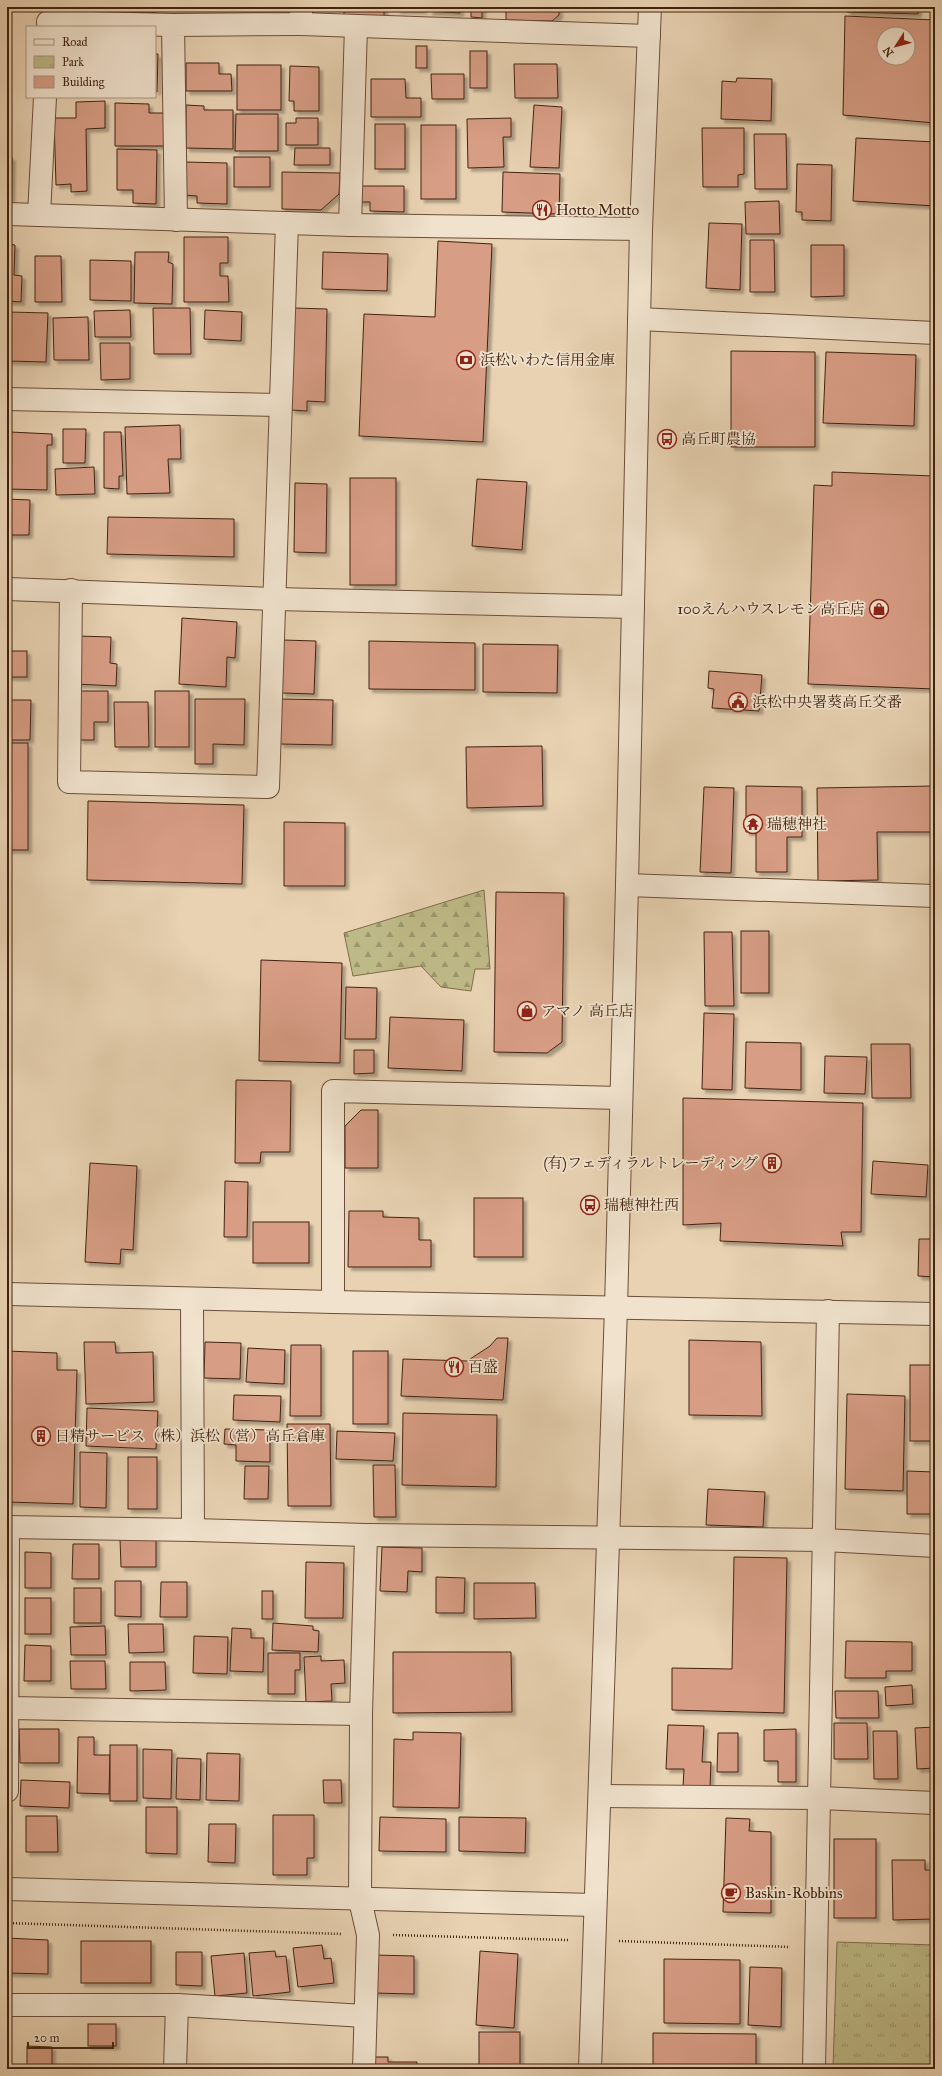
<svg xmlns="http://www.w3.org/2000/svg" width="942" height="2076" font-family="'IM FELL Great Primer','Noto Serif JP',serif">
<defs>
<pattern id="forest-firs" width="22" height="20" patternUnits="userSpaceOnUse"><rect width="22" height="20" fill="#beba87"/><path d="M5 1l3.5 6h-7zM16 11l3.5 6h-7z" fill="#9c976d"/></pattern>
<pattern id="park-tufts" width="24" height="20" patternUnits="userSpaceOnUse"><rect width="24" height="20" fill="#beba87"/><path d="M3 7l-1-3M5 7V3M7 7l1-3M15 17l-1-3M17 17v-4M19 17l1-3" fill="none" stroke="#9c976d"/></pattern>
<filter id="shadow"><feDropShadow dx="3.5" dy="3.5" stdDeviation="1" flood-color="#0004"/></filter>
</defs>
<rect width="100%" height="100%" fill="#e8d2b2"/>
<filter id="stains"><feTurbulence type="fractalNoise" baseFrequency=".005" numOctaves="4"/><feColorMatrix values="0 0 0 0 .2 0 0 0 0 .09 0 0 0 0 .02 0 0 0 .5 -.17"/></filter>
<radialGradient id="worn" r=".72"><stop offset=".6" stop-color="#630" stop-opacity="0"/><stop offset="1" stop-color="#630" stop-opacity=".3"/></radialGradient>
<path fill="url(#forest-firs)" stroke="#806e4b" d="M484,890l6,79h-15l-4,22 -30,-4 -20,-21 -68,10 -9,-43z"/>
<path fill="url(#park-tufts)" stroke="#806e4b" d="M837,1942l98,3v124h-102z"/>
<g fill="#d79d85" stroke="#42220f" fill-rule="evenodd" filter="url(#shadow)">
<rect x="120" y="7" width="35" height="5"/>
<path d="M344,7h40v12l-40,-1z"/>
<rect x="397" y="7" width="26" height="3"/>
<path d="M430,7h30v6l-31,-2z"/>
<path d="M471,7h11v11l-11,-1z"/>
<path d="M506,7h53v8l-7,6 -46,-1z"/>
<path d="M847,7h71v7l-71,-2z"/>
<path d="M845,16l90,4v103l-92,-8zM884,34h24v24h-24z"/>
<rect x="416" y="46" width="11" height="22"/>
<rect x="470" y="51" width="17" height="37"/>
<path d="M155,54h3l-1,38 -2,-1z"/>
<path d="M186,63h33v11h12l1,17h-46z"/>
<path d="M514,64h43l1,34h-43z"/>
<rect x="237" y="65" width="44" height="45"/>
<path d="M290,66l29,1v44h-25v-10h-5z"/>
<path d="M431,74h33v25h-32z"/>
<path d="M737,78l35,1 -1,42 -50,-2 1,-38 14,1z"/>
<path d="M371,79h34l1,19h15v19h-50z"/>
<path d="M105,101v27l-19,1 1,62 -16,1v-8l-15,1 -2,-67h22v-16z"/>
<path d="M115,103l34,1v9h17l-1,33h-50z"/>
<path d="M186,105l18,1v4h29v39l-47,-1z"/>
<path d="M534,105l28,2 -3,61 -29,-1z"/>
<path d="M236,114h42v37h-43z"/>
<path d="M296,118h22v27h-32v-22h10z"/>
<path d="M511,118v19h-8l1,30 -36,1 -1,-49z"/>
<rect x="375" y="124" width="30" height="45"/>
<rect x="421" y="125" width="35" height="74"/>
<path d="M702,128h42v46l-6,1v12h-35z"/>
<path d="M754,134h32l1,55h-32z"/>
<path d="M856,138l79,4v64l-82,-5z"/>
<path d="M295,148h35v17h-36z"/>
<path d="M117,149l40,1 -1,54 -23,-1v-13h-16z"/>
<path d="M7,157h5l-1,45h-4z"/>
<rect x="234" y="157" width="36" height="30"/>
<path d="M184,162l43,1v41l-30,-1v-7l-13,-1z"/>
<path d="M797,164l35,1 -1,56 -29,-1v-8h-6z"/>
<path d="M282,172l58,1 -1,21 -18,16 -39,-1z"/>
<path d="M503,172l57,2 -1,40 -57,-2z"/>
<path d="M359,186h45v26l-34,-1v-9h-11z"/>
<path d="M779,201l1,33h-34l-1,-32z"/>
<path d="M709,223l33,1 -2,66 -34,-2z"/>
<path d="M184,237h44v26h-8v13h8l1,26h-45z"/>
<path d="M750,240h24l1,52h-25z"/>
<path d="M438,241l54,3 -9,198 -124,-6 5,-122 71,3z"/>
<path d="M7,244l8,1 -1,30 8,1 -1,26 -14,-1z"/>
<path d="M811,245h33v51l-33,1z"/>
<path d="M135,252h34l-1,10 5,2 -1,40 -38,-1z"/>
<path d="M323,252l65,2 -1,37 -65,-2z"/>
<path d="M35,256h26l1,46h-27z"/>
<path d="M90,260l41,1v40l-41,-1z"/>
<path d="M153,308h37l1,46h-37z"/>
<path d="M294,308l33,1 -2,93 -18,-1v10l-16,-1z"/>
<path d="M130,310l1,27h-36l-1,-26z"/>
<path d="M205,310l37,2 -1,29 -37,-2z"/>
<path d="M9,312l39,1 -2,49 -39,-1z"/>
<path d="M88,317l1,43h-35l-1,-42z"/>
<path d="M100,343h30v36l-29,1z"/>
<path d="M731,351l84,1v95h-84z"/>
<path d="M826,352l90,3 -2,71 -91,-3z"/>
<path d="M180,425l1,34h-13l2,34 -43,1 -2,-67z"/>
<path d="M63,429h23l-1,34h-22z"/>
<path d="M10,432l42,2v11h-5v45l-39,-1z"/>
<path d="M104,432h17l2,44h-4v13l-15,-1z"/>
<path d="M94,467l1,27 -39,1 -1,-26z"/>
<path d="M832,472l102,4 -2,50 3,1 -1,162 -126,-5 6,-199 18,1z"/>
<rect x="350" y="478" width="46" height="107"/>
<path d="M477,479l50,3 -5,68 -50,-4z"/>
<path d="M295,483l32,1 -1,69 -32,-1z"/>
<path d="M7,499l23,1 -1,35h-22z"/>
<path d="M108,517l126,2v38l-127,-3z"/>
<path d="M182,618l55,4 -2,36 -8,-1 -1,30 -47,-3z"/>
<path d="M78,636l33,1 -1,26 7,1 -1,22 -40,-2z"/>
<path d="M283,640l33,1 -2,53 -32,-1z"/>
<path d="M369,641l106,2v47l-106,-1z"/>
<path d="M483,644l75,1 -1,48 -74,-1z"/>
<rect x="7" y="651" width="20" height="26"/>
<path d="M709,671l53,4 -3,36 -47,-3 2,-19 -6,-1z"/>
<path d="M79,691h29v31h-14v18h-15z"/>
<rect x="155" y="691" width="34" height="56"/>
<path d="M195,699h50l-1,46 -31,-1v20h-18z"/>
<path d="M281,699l52,1 -1,45 -52,-1z"/>
<path d="M7,700h24l-1,40h-23z"/>
<path d="M114,702h34l1,45h-34z"/>
<rect x="7" y="743" width="21" height="107"/>
<path d="M542,746l1,60 -76,2 -1,-61z"/>
<path d="M746,786l56,1v50h-15v35h-31v-40h-10z"/>
<path d="M935,786v46h-58l1,48 -60,1 -1,-93z"/>
<path d="M704,787l30,1 -3,85 -31,-1z"/>
<path d="M88,801l156,4 -2,79 -155,-4z"/>
<path d="M284,822l61,1v63h-61z"/>
<path d="M496,892l68,1 -2,149 -15,11 -53,-1z"/>
<rect x="741" y="931" width="28" height="62"/>
<path d="M704,932h28l2,74h-29z"/>
<path d="M261,960l81,3 -2,100 -81,-2z"/>
<path d="M346,987l31,1 -1,51h-31z"/>
<path d="M704,1013l30,1 -2,76 -30,-1z"/>
<path d="M390,1017l74,3 -2,51 -74,-3z"/>
<path d="M746,1042l55,1v47l-56,-2z"/>
<path d="M871,1044h39l1,54h-39z"/>
<path d="M354,1050h20v23l-20,1z"/>
<path d="M825,1056l42,1 -2,37 -41,-1z"/>
<path d="M236,1080l55,1 -1,71h-29l-1,11h-25z"/>
<path d="M683,1098l180,5 -2,129h-20l2,14 -123,-5 1,-18 -38,2z"/>
<path d="M361,1110h17v58h-33v-42z"/>
<path d="M873,1161l55,4 -2,32 -55,-3z"/>
<path d="M90,1163l47,3 -4,84 -12,-1 -1,15 -35,-2z"/>
<path d="M225,1181l23,1 -1,55h-23z"/>
<rect x="474" y="1198" width="49" height="59"/>
<path d="M349,1211h34v6l36,1v22h12v27h-83z"/>
<rect x="253" y="1222" width="56" height="41"/>
<path d="M919,1239h16v38l-17,-1z"/>
<path d="M497,1338h11l-5,62 -102,-4 2,-37 64,2 23,-15z"/>
<path d="M689,1340l72,2 1,74 -73,-1z"/>
<path d="M84,1342h31l1,11 37,-1 1,50 -68,2z"/>
<path d="M205,1342l36,1 -1,36 -36,-1z"/>
<path d="M291,1345h30v71h-31z"/>
<path d="M248,1348l37,2 -1,34 -38,-2z"/>
<path d="M7,1351l50,2v17h20l-4,134 -66,-2z"/>
<rect x="353" y="1351" width="35" height="73"/>
<rect x="910" y="1365" width="25" height="76"/>
<path d="M847,1394l58,2 -2,95 -58,-2z"/>
<path d="M234,1395l47,1 -1,26 -47,-2z"/>
<path d="M87,1408l71,3 -2,38 -70,-3z"/>
<path d="M403,1413l94,2 -1,72 -94,-2z"/>
<path d="M287,1424h43l1,82h-43z"/>
<path d="M225,1429l45,1v32l-34,-1v-16l-12,-1z"/>
<path d="M337,1431l58,2 -2,28 -57,-2z"/>
<path d="M80,1452l27,1 -1,55 -26,-1z"/>
<rect x="128" y="1457" width="29" height="52"/>
<path d="M373,1465h22l1,52h-22z"/>
<path d="M245,1466h24l-1,33h-24z"/>
<path d="M907,1471l28,1v42h-28z"/>
<path d="M708,1489l57,3 -2,35 -57,-2z"/>
<path d="M156,1538v29h-35l-1,-28z"/>
<path d="M73,1544h26v35h-27z"/>
<path d="M382,1547l40,1v24l-14,-1 -1,21 -27,-1z"/>
<path d="M25,1552l26,1v35h-26z"/>
<path d="M734,1557l53,1 -3,155 -112,-3v-42l60,1z"/>
<path d="M306,1562l38,1 -1,55h-38z"/>
<path d="M436,1577l29,1 -1,35h-28z"/>
<path d="M115,1581h26v36l-26,-1z"/>
<path d="M161,1582h26v35h-27z"/>
<path d="M474,1583h61l1,35 -62,1z"/>
<rect x="74" y="1588" width="27" height="35"/>
<rect x="262" y="1591" width="11" height="28"/>
<rect x="25" y="1598" width="26" height="36"/>
<path d="M273,1623l40,3v4l6,1 -1,21 -46,-2z"/>
<path d="M128,1624h35l1,28 -35,1z"/>
<path d="M105,1626l1,29h-35l-1,-28z"/>
<path d="M232,1628l19,1v9h13l-1,34 -33,-1z"/>
<path d="M194,1636l34,1 -1,37 -34,-1z"/>
<path d="M846,1641l66,1v29h-26v7h-41z"/>
<path d="M25,1645l26,1v35h-27z"/>
<path d="M393,1652h118l1,60 -119,1z"/>
<path d="M268,1653h32v17h-5v24h-27z"/>
<path d="M321,1656v5l23,-1 1,23 -14,1 1,17 -26,1 -2,-45z"/>
<path d="M70,1661h35l1,28h-35z"/>
<path d="M130,1662h35l1,28 -36,1z"/>
<path d="M912,1685l1,19 -27,2 -1,-19z"/>
<path d="M835,1691h43l1,27h-43z"/>
<path d="M834,1723h33l1,36h-34z"/>
<path d="M668,1725l36,1 -2,36h9l-1,26 -27,-1 1,-18h-18z"/>
<path d="M935,1727v41l-18,1 -2,-41z"/>
<path d="M19,1729h40v34h-39z"/>
<path d="M796,1729v53h-18v-21h-14v-31z"/>
<path d="M873,1731h24l1,48h-24z"/>
<path d="M413,1732l48,1 -2,75 -66,-1 1,-68 19,1z"/>
<path d="M718,1733h20v39h-21z"/>
<path d="M78,1737h16v18h16l-1,39 -32,-1z"/>
<rect x="110" y="1745" width="27" height="56"/>
<path d="M143,1749l29,1 -1,49 -28,-1z"/>
<path d="M207,1753l33,1 -1,47 -33,-1z"/>
<path d="M177,1758l24,1 -1,41 -24,-1z"/>
<path d="M21,1780l49,2 -1,26 -49,-2z"/>
<path d="M323,1780h18l1,23h-18z"/>
<path d="M146,1807h31v47l-31,-1z"/>
<path d="M273,1815h41v43h-7v17h-34z"/>
<path d="M26,1816h31l1,36h-32z"/>
<path d="M380,1817l66,2v33l-67,-1z"/>
<path d="M459,1817l67,1 -1,35 -66,-2z"/>
<path d="M726,1818l24,1 -1,12 22,1v81l-48,-1z"/>
<path d="M209,1824h27l-1,39 -27,-1z"/>
<rect x="834" y="1839" width="42" height="79"/>
<path d="M892,1860h33v10h10v49l-42,1z"/>
<path d="M7,1938l41,2v34l-41,-1z"/>
<rect x="81" y="1941" width="70" height="42"/>
<path d="M322,1945l2,14 7,-1 3,25 -36,4 -5,-39z"/>
<path d="M275,1951l1,6 10,-1 4,36 -37,4 -4,-43z"/>
<path d="M480,1951l38,3 -4,74 -38,-3z"/>
<path d="M176,1952h26v34l-26,-1z"/>
<path d="M244,1953l3,40 -32,3 -4,-40z"/>
<path d="M374,1955l40,1v38l-41,-1z"/>
<path d="M664,1959l76,1v64l-76,-1z"/>
<path d="M750,1967l32,1 -1,59 -33,-2z"/>
<rect x="88" y="2024" width="28" height="22"/>
<rect x="479" y="2032" width="41" height="37"/>
<path d="M653,2033l103,1v35h-103z"/>
<path d="M27,2046l25,1v22h-25z"/>
<path d="M369,2057h19v5h29v7h-48z"/>
</g>
<g fill="none" stroke-linecap="round" stroke-linejoin="round">
<defs>
<g id="minor">
<path d="M48,22l125,3"/>
<path d="M301,24l348,12"/>
<path d="M7,214l343,11 291,4"/>
<path d="M39,215l6,-118"/>
<path d="M176,220l-3,-195 128,-1v-17"/>
<path d="M350,225l6,-199"/>
<path d="M639,319l296,14"/>
<path d="M7,399l273,6"/>
<path d="M7,589l267,10 359,8"/>
<path d="M71,590l-2,192 199,5 19,-564"/>
<path d="M627,885l308,11"/>
<path d="M192,1299l1,231"/>
<path d="M333,1302v-211l287,7"/>
<path d="M7,1527l186,3 173,5 459,5 110,6"/>
<path d="M8,1708l353,6"/>
<path d="M7,1791l1,-264"/>
<path d="M600,1796l220,2 115,5"/>
<path d="M7,1889l587,16"/>
<path d="M7,2005h170l188,11"/>
<path d="M175,2069l2,-64"/>
<path d="M364,2069l4,-134 -8,-35 1,-186 5,-179"/>
<path d="M814,2069l14,-758"/>
</g>
<g id="tertiary">
<path d="M7,1294l326,8 602,12"/>
<path d="M590,2069l26,-761 11,-423 14,-656 9,-222"/>
</g>
</defs>
<use href="#minor" stroke="#6c4e38" stroke-width="24"/>
<use href="#tertiary" stroke="#6c4e38" stroke-width="24"/>
<g stroke="#42220f" stroke-width="2.5" stroke-dasharray="1 2" stroke-linecap="butt">
<path d="M7,1923l335,11"/>
<path d="M393,1935l175,5"/>
<path d="M619,1941l171,6"/>
</g>
<use href="#minor" stroke="#f0e2cd" stroke-width="22"/>
<use href="#tertiary" stroke="#f0e2cd" stroke-width="22"/>
</g>
<defs>
<symbol id="restaurant-ring" viewBox="-11 -11 22 22"><circle r="9.5" fill="#f0e2cd" stroke="#8f2418" stroke-width="1.5"/><path d="M-5-6h1v4h1v-4h1v4h1v-4h1v5L-1.5 .5V6h-2V.5L-5-1ZM5-6V6H3V1.5H1.5Q1.5-4 5-6Z" fill="#8f2418"/></symbol>
<symbol id="bank-ring" viewBox="-11 -11 22 22"><circle r="9.5" fill="#f0e2cd" stroke="#8f2418" stroke-width="1.5"/><path d="M-6-4H6V4H-6ZM0-2.3a2.3 2.3 0 1 0 0 4.6a2.3 2.3 0 1 0 0-4.6Z" fill="#8f2418"/></symbol>
<symbol id="bus-ring" viewBox="-11 -11 22 22"><circle r="9.5" fill="#f0e2cd" stroke="#8f2418" stroke-width="1.5"/><path d="M-5-6H5V4H4V6H2V4H-2V6H-4V4H-5ZM-3.5-4V0h7V-4ZM-3.5 1.2v1.5H-2V1.2ZM2 1.2v1.5H3.5V1.2Z" fill="#8f2418"/></symbol>
<symbol id="shop-ring" viewBox="-11 -11 22 22"><circle r="9.5" fill="#f0e2cd" stroke="#8f2418" stroke-width="1.5"/><path d="M-5-2.5h2.3a2.7 3.5 0 0 1 5.4 0H5L5.5 6h-11ZM-1.5-2.5h3a1.5 2.3 0 0 0-3 0Z" fill="#8f2418"/></symbol>
<symbol id="civic-ring" viewBox="-11 -11 22 22"><circle r="9.5" fill="#f0e2cd" stroke="#8f2418" stroke-width="1.5"/><path d="M-.6-6.5H3V-4.5H.6V-3L4-1V1h2V6H-6V1h2V-1L-.6-3ZM-1.2 2.5V6h2.4V2.5Z" fill="#8f2418"/></symbol>
<symbol id="temple-ring" viewBox="-11 -11 22 22"><circle r="9.5" fill="#f0e2cd" stroke="#8f2418" stroke-width="1.5"/><path d="M0-6L5-2H3V0L6.5 2.5H4V6H1.5V3h-3V6H-4V2.5H-6.5L-3 0V-2H-5Z" fill="#8f2418"/></symbol>
<symbol id="building-ring" viewBox="-11 -11 22 22"><circle r="9.5" fill="#f0e2cd" stroke="#8f2418" stroke-width="1.5"/><path d="M-4-6H4V6H1V3H-1V6H-4ZM-2.5-4.3h1.7v1.8h-1.7ZM.8-4.3h1.7v1.8H.8ZM-2.5-1h1.7V.8h-1.7ZM.8-1h1.7V.8H.8Z" fill="#8f2418"/></symbol>
<symbol id="cafe-ring" viewBox="-11 -11 22 22"><circle r="9.5" fill="#f0e2cd" stroke="#8f2418" stroke-width="1.5"/><path d="M-5.5-4.5H6V0H3Q3 3.5 0 3.5H-2.5Q-5.5 3.5-5.5 0ZM3-3.2v2h1.7v-2ZM-6 4.5H4V6H-6Z" fill="#8f2418"/></symbol>
</defs>
<g fill-rule="evenodd">
<use href="#restaurant-ring" x="531" y="199" width="22" height="22"/>
<use href="#bank-ring" x="455" y="349" width="22" height="22"/>
<use href="#bus-ring" x="656" y="428" width="22" height="22"/>
<use href="#shop-ring" x="868" y="598" width="22" height="22"/>
<use href="#civic-ring" x="727" y="691" width="22" height="22"/>
<use href="#temple-ring" x="742" y="813" width="22" height="22"/>
<use href="#shop-ring" x="516" y="1000" width="22" height="22"/>
<use href="#building-ring" x="761" y="1152" width="22" height="22"/>
<use href="#bus-ring" x="579" y="1194" width="22" height="22"/>
<use href="#restaurant-ring" x="443" y="1356" width="22" height="22"/>
<use href="#building-ring" x="30" y="1425" width="22" height="22"/>
<use href="#cafe-ring" x="720" y="1882" width="22" height="22"/>
</g>
<g text-anchor="middle" stroke-width="3.5" stroke-linejoin="round" paint-order="stroke">
<g font-size="15" fill="#42220f" stroke="#f0e2cd" text-anchor="start">
<text x="556" y="215">Hotto Motto</text>
<text x="480" y="365">浜松いわた信用金庫</text>
<text x="681" y="444">高丘町農協</text>
<text x="865" y="614" text-anchor="end">100えんハウスレモン高丘店</text>
<text x="752" y="707">浜松中央署葵高丘交番</text>
<text x="767" y="829">瑞穂神社</text>
<text x="541" y="1016">アマノ 高丘店</text>
<text x="758" y="1168" text-anchor="end">(有)フェディラルトレーディング</text>
<text x="604" y="1210">瑞穂神社西</text>
<text x="468" y="1372">百盛</text>
<text x="55" y="1441">日精サービス（株）浜松（営）高丘倉庫</text>
<text x="745" y="1898">Baskin-Robbins</text>
</g>
</g>
<rect width="942" height="2076" fill="none" stroke="#e8d2b2" stroke-width="24"/>
<rect x="8" y="8" width="926" height="2060" fill="none" stroke="#42220f" stroke-width="2"/>
<rect x="12" y="12" width="918" height="2052" fill="none" stroke="#42220f"/>
<rect x="26" y="26" width="130" height="72" fill="#f0e2cd" stroke="#aa9581"/>
<rect x="34" y="39" width="20" height="6" fill="#f0e2cd" stroke="#aa9581"/>
<text x="62" y="46" font-size="12" fill="#42220f">Road</text>
<rect x="34" y="56" width="20" height="12" fill="url(#park-tufts)" stroke="#aa9581"/>
<text x="62" y="66" font-size="12" fill="#42220f">Park</text>
<rect x="34" y="76" width="20" height="12" fill="#d79d85" stroke="#aa9581"/>
<text x="62" y="86" font-size="12" fill="#42220f">Building</text>
<g transform="translate(896 46) rotate(234)"><circle r="19" fill="#f0e2cd" stroke="#aa9581"/>
<path d="M0-3L7 15L0 10L-7 15Z" fill="#8f2418"/>
<text y="-6" font-size="11" font-weight="bold" text-anchor="middle" fill="#42220f">N</text>
</g>
<path d="M28 2042v6h85v-6" fill="none" stroke="#42220f" stroke-width="2"/>
<text x="34" y="2042" font-size="12" fill="#42220f" stroke="#f0e2cd" stroke-width="3" paint-order="stroke">20 m</text>
<rect width="100%" height="100%" filter="url(#stains)"/>
<rect width="100%" height="100%" fill="url(#worn)"/>
</svg>
